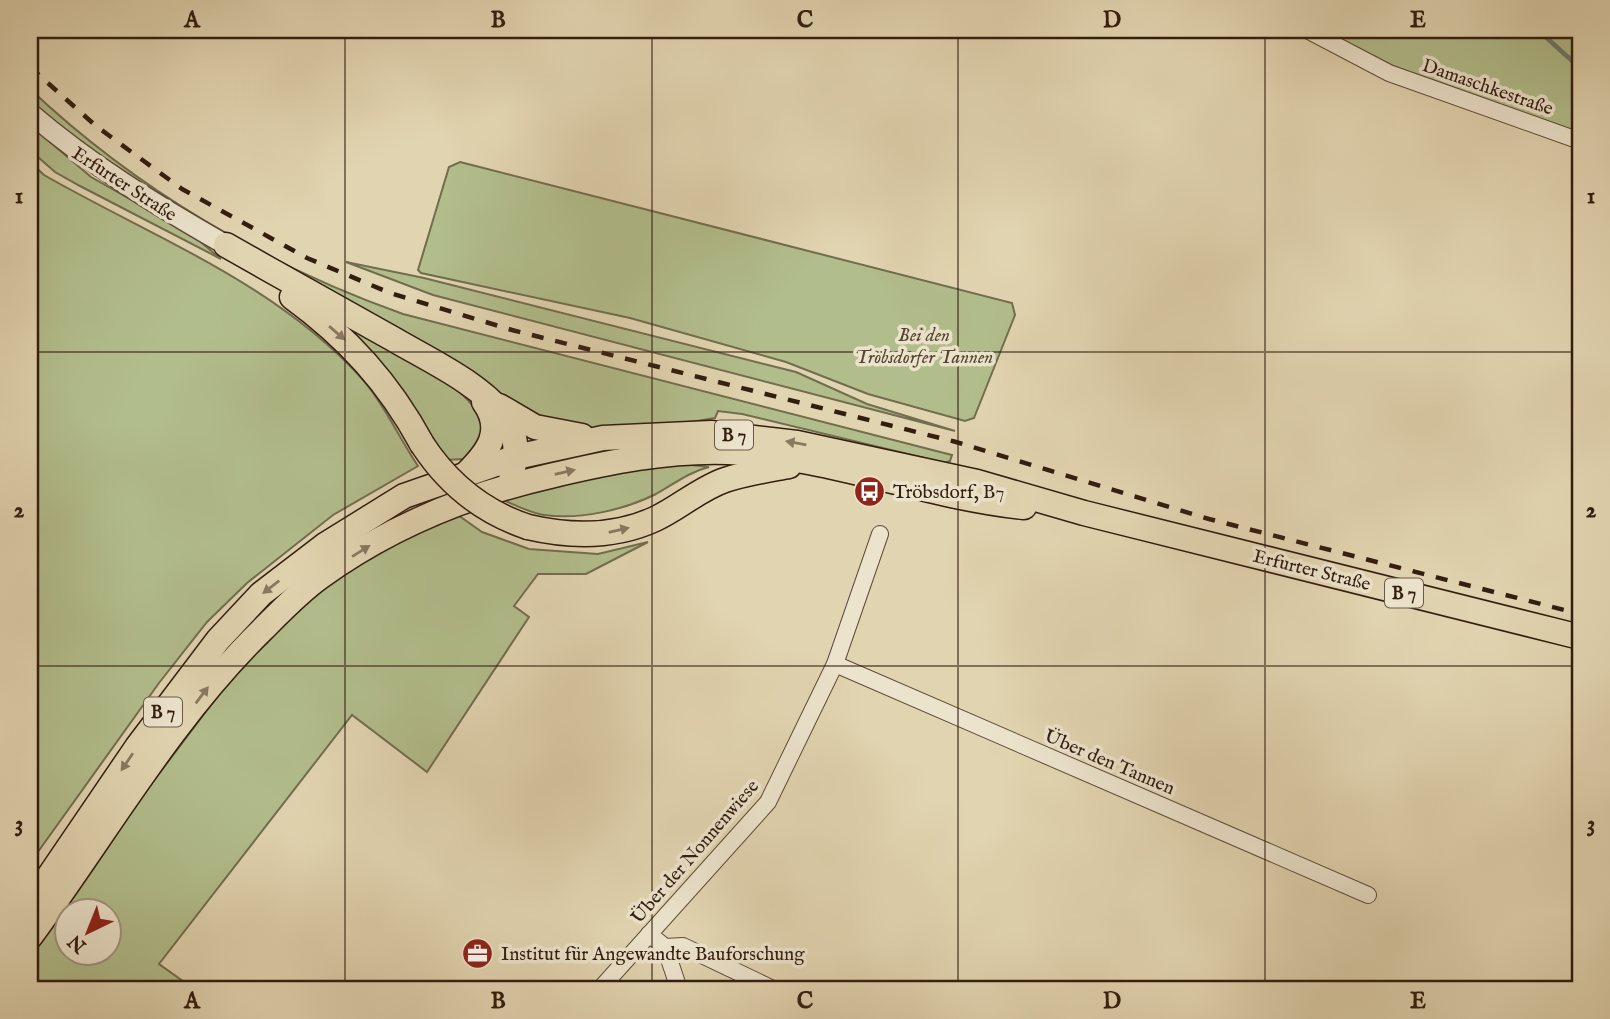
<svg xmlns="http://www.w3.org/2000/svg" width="1610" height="1019" font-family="'IM FELL English',serif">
<rect width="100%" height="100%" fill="#e1d4b0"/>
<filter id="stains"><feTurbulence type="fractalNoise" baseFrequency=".00286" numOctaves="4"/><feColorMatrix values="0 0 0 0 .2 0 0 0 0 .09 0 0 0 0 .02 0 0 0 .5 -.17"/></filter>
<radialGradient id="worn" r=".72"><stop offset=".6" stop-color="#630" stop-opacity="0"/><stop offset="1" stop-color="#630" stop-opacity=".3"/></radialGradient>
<g fill="#b2bd8c" stroke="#726d4e" stroke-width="2" fill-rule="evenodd">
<path d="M1323,30h257v103l-187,-67z"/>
<path d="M30,89c106,100 235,176 373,225l545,140 4,1 -2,6 -5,2 -203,-49 -24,-3 -3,7c-53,10 -110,14 -164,8l-377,-218 -133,-94 -11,-11z"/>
<path d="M30,125l61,52 99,56 31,26 -141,-73 -25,-14 -25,-22z"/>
<path d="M30,162l14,13c110,63 234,109 320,206 22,26 35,57 54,85l-85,49 -86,68 -40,39 -48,61 -129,180z"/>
<path d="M460,162l552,141 3,12 -41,103 -9,3 -97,-27 -82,-32 -156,-44 -209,-45 -3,-3 31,-103z"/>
<path d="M346,262l78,16 372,94 71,32 88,27 -522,-136z"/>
<path d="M357,329c38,23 92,43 118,80 5,8 7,18 9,26l-20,24 -19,1 -94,-123z"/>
<path d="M674,463l35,4c-20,5 -35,17 -53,27 -32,16 -76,26 -112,21 -15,-2 -32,-12 -46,-17l78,-19z"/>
<path d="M451,510l31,22 47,17 69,5 50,-12 -62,32h-48l-24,32 15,11 -102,155 -75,-57 -193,249 35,25h-164v-45l212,-280 89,-85zM66,911h42v42h-42z"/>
</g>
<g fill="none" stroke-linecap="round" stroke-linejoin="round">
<path stroke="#6d7a6f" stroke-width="4.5" d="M1538,30l42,38"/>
<defs>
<g id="minor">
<path d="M1307,30l82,43 191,68"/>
<path d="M835,664l533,231"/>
<path d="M649,934l16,13 18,-1 90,43"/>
<path d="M665,947l14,42"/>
<path d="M600,989l168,-187 67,-138 45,-130"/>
</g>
<path id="tertiary" d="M30,113c61,52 126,92 196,132"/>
<g id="primary">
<path d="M226,245c56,32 112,63 169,95 34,20 86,44 110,77 11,15 14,38 6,56"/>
<path d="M292,297c56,41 97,86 130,147"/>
<path d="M499,406l36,21 47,9"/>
<path d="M467,473c20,-20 38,-42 17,-71"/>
<path d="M528,527c43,10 86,11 127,-8 24,-11 44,-30 70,-39 21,-7 42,-10 64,-14"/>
<path d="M30,904l107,-157 81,-107 43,-46 64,-49 79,-49 112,-39 87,-19 108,-5 86,10 180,39 107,31 496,124"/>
<path d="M30,937c76,-103 140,-217 232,-307 18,-18 37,-38 58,-53 69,-50 147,-82 230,-101 59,-14 117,-26 178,-24 101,4 197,45 296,55"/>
</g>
</defs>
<use href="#minor" stroke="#5e4b38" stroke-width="18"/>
<use href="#tertiary" stroke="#5e4b38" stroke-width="22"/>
<use href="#primary" stroke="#331d10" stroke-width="27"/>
<use href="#minor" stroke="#ece3cc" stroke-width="16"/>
<use href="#tertiary" stroke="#ece3cc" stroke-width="19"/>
<use href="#primary" stroke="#e1d4b0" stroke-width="24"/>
<path stroke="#331d10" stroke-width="4.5" stroke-dasharray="12 12" stroke-linecap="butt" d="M30,67l66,59 86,63 125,69 83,35 122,37 444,112 253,77 371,95"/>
<defs>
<path id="primary-bridge" d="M422,444c26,40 61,68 106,83"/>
</defs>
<use href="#primary-bridge" stroke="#331d10" stroke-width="27" stroke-linecap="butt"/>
<use href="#primary-bridge" stroke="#e1d4b0" stroke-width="24"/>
</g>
<defs><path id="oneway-solid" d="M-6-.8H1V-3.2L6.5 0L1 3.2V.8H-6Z" transform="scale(1.75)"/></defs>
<g fill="#8a7860">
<use href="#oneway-solid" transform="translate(337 333) rotate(41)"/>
<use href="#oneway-solid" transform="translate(796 443) rotate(-170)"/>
<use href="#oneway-solid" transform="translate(565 472) rotate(-13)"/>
<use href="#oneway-solid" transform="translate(619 530) rotate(-13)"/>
<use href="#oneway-solid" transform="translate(361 551) rotate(-32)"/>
<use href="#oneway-solid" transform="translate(271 587) rotate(142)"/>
<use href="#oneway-solid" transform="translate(202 695) rotate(-53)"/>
<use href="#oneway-solid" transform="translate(127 762) rotate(124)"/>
</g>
<path fill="none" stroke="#331d10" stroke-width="2" stroke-opacity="0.55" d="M345,30v959M652,30v959M958,30v959M1265,30v959M30,352h1550M30,666h1550"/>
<defs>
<symbol id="bus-disc" viewBox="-11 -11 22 22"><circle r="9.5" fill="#8f2418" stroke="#ece3cc"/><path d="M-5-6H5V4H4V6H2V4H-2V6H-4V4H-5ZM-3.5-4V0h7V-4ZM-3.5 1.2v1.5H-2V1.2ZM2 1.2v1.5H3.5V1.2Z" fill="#fff"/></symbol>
<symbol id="office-disc" viewBox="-11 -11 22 22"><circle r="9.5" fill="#8f2418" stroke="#ece3cc"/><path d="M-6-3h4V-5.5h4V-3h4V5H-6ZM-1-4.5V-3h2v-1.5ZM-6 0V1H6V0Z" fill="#fff"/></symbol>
</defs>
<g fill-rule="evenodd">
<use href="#bus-disc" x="852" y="474" width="35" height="35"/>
<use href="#office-disc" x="460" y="936" width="35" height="35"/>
</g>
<g text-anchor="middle" stroke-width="7" stroke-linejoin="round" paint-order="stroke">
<g fill="#ece3cc" stroke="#6a5848" stroke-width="2">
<rect x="715" y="420.5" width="38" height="29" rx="5"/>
<rect x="1385" y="578.5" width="38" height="29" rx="5"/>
<rect x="144" y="697.5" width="38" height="29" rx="5"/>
</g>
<g font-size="18" font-weight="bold" fill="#331d10">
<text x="734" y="441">B 7</text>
<text x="1404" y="599">B 7</text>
<text x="163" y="718">B 7</text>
</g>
<g font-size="19" fill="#331d10" stroke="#ece3cc">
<text transform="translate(1488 86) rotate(19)" y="7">Damaschkestraße</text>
<text transform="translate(125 183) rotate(33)" y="7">Erfurter Straße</text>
<text transform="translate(1312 569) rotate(14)" y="7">Erfurter Straße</text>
<text transform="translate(1110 761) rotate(23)" y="7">Über den Tannen</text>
<text transform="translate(694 851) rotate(-49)" y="7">Über der Nonnenwiese</text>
</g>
<g font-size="19" font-style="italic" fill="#53452f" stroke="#ece3cc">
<text x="924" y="341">Bei den<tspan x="924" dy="22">Tröbsdorfer Tannen</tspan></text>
</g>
<g font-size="19" fill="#331d10" stroke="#ece3cc" text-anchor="start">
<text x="893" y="498">Tröbsdorf, B7</text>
<text x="501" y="960">Institut für Angewandte Bauforschung</text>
</g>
</g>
<rect width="1610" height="1019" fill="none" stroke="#e1d4b0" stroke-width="77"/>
<g transform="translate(88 932) rotate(223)"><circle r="33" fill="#ece3cc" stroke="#a29481" stroke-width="2"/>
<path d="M0-5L12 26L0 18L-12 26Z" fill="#8f2418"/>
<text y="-10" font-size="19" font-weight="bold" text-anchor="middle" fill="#331d10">N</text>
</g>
<rect x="38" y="38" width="1534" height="943" fill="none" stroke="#331d10" stroke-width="2.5"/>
<g font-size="23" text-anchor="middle" font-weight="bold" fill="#331d10">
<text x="192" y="27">A</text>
<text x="498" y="27">B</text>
<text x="805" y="27">C</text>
<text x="1112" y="27">D</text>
<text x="1418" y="27">E</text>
<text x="19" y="203">1</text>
<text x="1591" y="203">1</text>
<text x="19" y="517">2</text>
<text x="1591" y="517">2</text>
<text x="19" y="831">3</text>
<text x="1591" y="831">3</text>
<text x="192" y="1008">A</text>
<text x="498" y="1008">B</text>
<text x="805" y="1008">C</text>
<text x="1112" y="1008">D</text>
<text x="1418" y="1008">E</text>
</g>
<rect width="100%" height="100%" filter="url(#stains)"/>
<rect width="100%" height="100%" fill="url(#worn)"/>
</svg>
